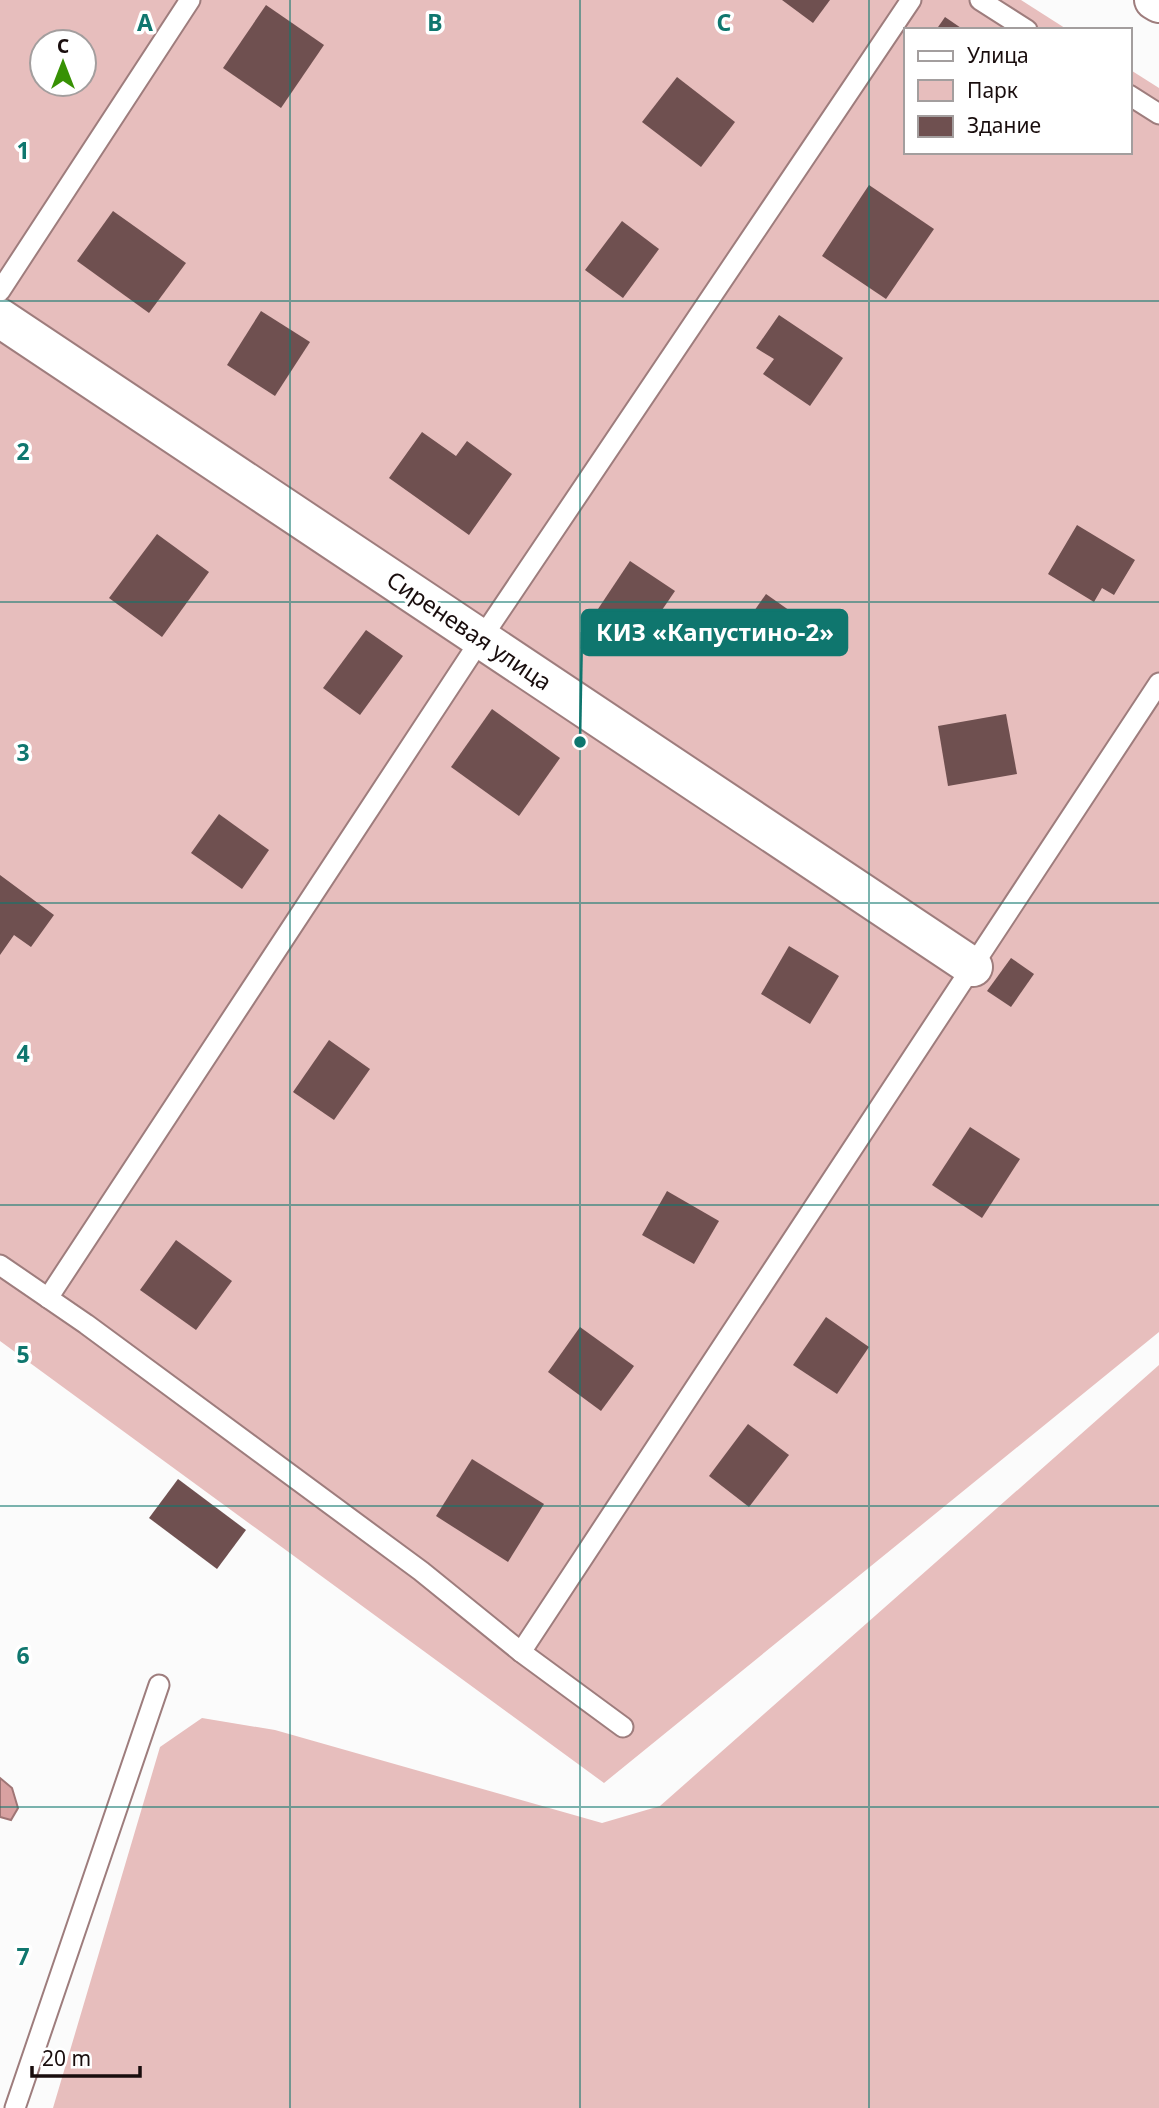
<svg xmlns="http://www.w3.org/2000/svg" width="1159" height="2108" font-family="'Noto Sans',sans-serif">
<rect width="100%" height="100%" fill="#fbfbfb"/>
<g fill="#e7bebd" fill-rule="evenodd">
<path d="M0,0h1021l47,30h-163v122h224v-83l30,19v1244l-555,451 -604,-442zM42,42h42v42h-42z"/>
<path d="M1159,1365v743h-1106l107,-361 42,-29 73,12 327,93 58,-17z"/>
</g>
<path fill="#d8a1a1" stroke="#9f7575" stroke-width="2" d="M0,1778l12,10 6,20 -7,12 -11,-3z"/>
<g fill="#6f5050">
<path d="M782,0h48l-17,23z"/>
<path d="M266,5l58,40 -43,63 -58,-40z"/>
<path d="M945,17l19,13h-28z"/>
<path d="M677,77l58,45 -34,45 -59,-45z"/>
<path d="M869,185l65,44 -48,70 -64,-43z"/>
<path d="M113,211l73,52 -37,50 -72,-52z"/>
<path d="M622,221l37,28 -36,49 -38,-28z"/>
<path d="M261,311l49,31 -35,54 -48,-31z"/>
<path d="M779,315l64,43 -33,48 -47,-32 11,-15 -18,-11z"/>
<path d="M422,432l34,24 11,-15 45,33 -43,61 -80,-57z"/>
<path d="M1077,525l58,35 -21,35 -12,-7 -8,14 -46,-28z"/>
<path d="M157,534l52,38 -47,65 -53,-39z"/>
<path d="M630,561l45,30 -41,60 -44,-30z"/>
<path d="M766,594l37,26 -24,32 -36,-25z"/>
<path d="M366,630l37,26 -43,59 -37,-27z"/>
<path d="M492,709l68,49 -41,58 -68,-49z"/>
<path d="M1006,714l11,60 -69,12 -10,-60z"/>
<path d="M219,814l50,36 -27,39 -51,-36z"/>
<path d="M0,875l54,40 -23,32 -17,-12 -14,20z"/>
<path d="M789,946l50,30 -29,48 -49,-30z"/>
<path d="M1011,958l23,16 -23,33 -24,-16z"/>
<path d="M329,1040l41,29 -36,51 -41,-28z"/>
<path d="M970,1127l50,32 -38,59 -50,-33z"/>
<path d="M667,1191l52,30 -25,43 -52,-29z"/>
<path d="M176,1240l56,41 -36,49 -56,-40z"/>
<path d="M826,1317l43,30 -32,47 -44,-29z"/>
<path d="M580,1327l54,39 -33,45 -53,-39z"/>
<path d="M748,1424l41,31 -40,52 -40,-31z"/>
<path d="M472,1459l72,45 -36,58 -72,-46z"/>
<path d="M178,1479l68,51 -29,39 -68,-51z"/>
</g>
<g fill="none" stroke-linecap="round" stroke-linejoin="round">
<defs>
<g id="lane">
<path d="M980,0l47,30"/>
<path d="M1129,95l30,19"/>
<path d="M0,291l190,-291"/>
<path d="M0,1265l86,59 335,247 100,81 102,75"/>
<path d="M48,1298l433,-659 430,-639"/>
<path d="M521,1652l638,-969"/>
<path d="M15,2108l144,-423"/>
</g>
<g id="street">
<path d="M1154,0l5,3"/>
<path d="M0,318l973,649"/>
</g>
</defs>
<use href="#lane" stroke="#9e7d7d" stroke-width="23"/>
<use href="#street" stroke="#9e7d7d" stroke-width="42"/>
<use href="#lane" stroke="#fff" stroke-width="19"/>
<use href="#street" stroke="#fff" stroke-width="38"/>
</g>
<path fill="none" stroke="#0f766e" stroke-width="2" stroke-opacity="0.55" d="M290,0v2108M580,0v2108M869,0v2108M0,301h1159M0,602h1159M0,903h1159M0,1205h1159M0,1506h1159M0,1807h1159"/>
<g text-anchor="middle" stroke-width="7" stroke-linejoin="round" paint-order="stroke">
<g font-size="23" fill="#190d0d" stroke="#fff">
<text transform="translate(469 631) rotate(34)" y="8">Сиреневая улица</text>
</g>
</g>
<g font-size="23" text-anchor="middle" font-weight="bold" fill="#0f766e" stroke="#fff" stroke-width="7" stroke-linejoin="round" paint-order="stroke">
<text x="145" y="31">A</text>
<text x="435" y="31">B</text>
<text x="724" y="31">C</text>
<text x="23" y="159">1</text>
<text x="23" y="460">2</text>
<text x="23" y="761">3</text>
<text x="23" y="1062">4</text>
<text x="23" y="1363">5</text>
<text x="23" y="1664">6</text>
<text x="23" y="1965">7</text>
</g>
<path fill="none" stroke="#0f766e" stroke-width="2.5" d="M580 742L582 632"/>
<circle fill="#0f766e" stroke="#fff" stroke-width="2.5" cx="580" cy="742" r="7"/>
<rect fill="#0f766e" stroke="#0f766e" stroke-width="2.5" x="582" y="610" width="265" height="45" rx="7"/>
<g font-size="24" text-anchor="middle" font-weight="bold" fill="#fff">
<text x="715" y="641">КИЗ «Капустино-2»</text>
</g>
<rect x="904" y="28" width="228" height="126" fill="#ffffff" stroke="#a39e9e" stroke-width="2"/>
<rect x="918" y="51" width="35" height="10" fill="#ffffff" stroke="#a39e9e" stroke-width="2"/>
<text x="967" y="63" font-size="21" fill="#190d0d">Улица</text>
<rect x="918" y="80" width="35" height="21" fill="#e7bebd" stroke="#a39e9e" stroke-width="2"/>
<text x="967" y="98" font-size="21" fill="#190d0d">Парк</text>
<rect x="918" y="116" width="35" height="21" fill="#6f5050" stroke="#a39e9e" stroke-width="2"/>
<text x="967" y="133" font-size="21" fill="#190d0d">Здание</text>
<g transform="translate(63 63)"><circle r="33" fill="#ffffff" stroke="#a39e9e" stroke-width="2"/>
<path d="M0-5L12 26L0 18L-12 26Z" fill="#379104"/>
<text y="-10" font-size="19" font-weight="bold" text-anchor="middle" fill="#190d0d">С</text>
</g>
<path d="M32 2066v10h108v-10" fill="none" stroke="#190d0d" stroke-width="3.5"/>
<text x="42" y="2066" font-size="21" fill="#190d0d" stroke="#ffffff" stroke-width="5" paint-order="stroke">20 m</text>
</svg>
